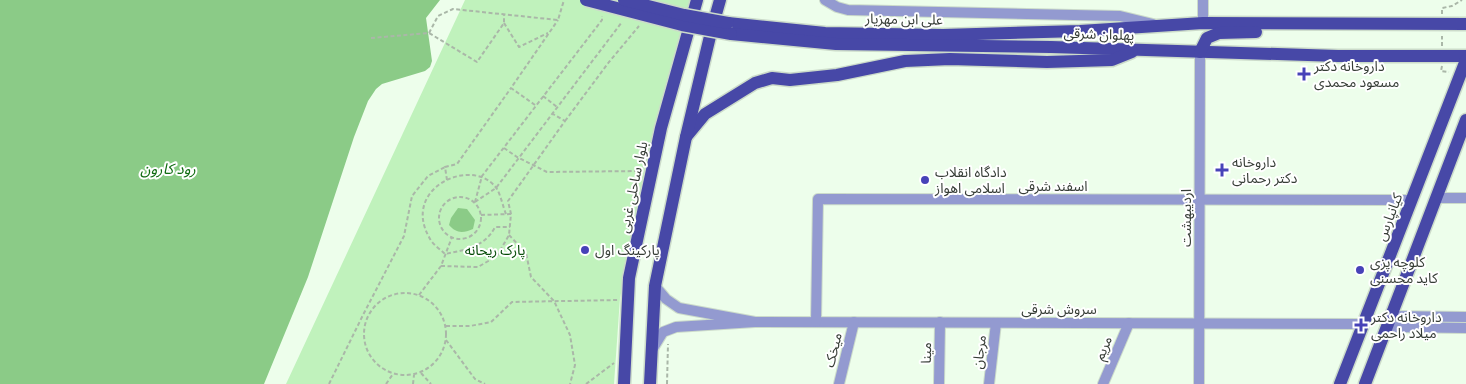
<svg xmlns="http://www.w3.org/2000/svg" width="1466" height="384" font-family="Signika,'Noto Sans Arabic',sans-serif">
<rect width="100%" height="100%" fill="#edfeeb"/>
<path fill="#c0f2bc" d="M465,0h230l-37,127 -38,171 -6,86h-328z"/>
<g fill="#8bcb87">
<path d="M0,0h440l-14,18 6,43 -2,6 -5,4 -43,13 -6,5 -8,12 -14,36 -46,140 -44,107h-264z"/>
<path d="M458,208l9,1 8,11 -2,9c-10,4 -16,5 -24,-4l2,-7z"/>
</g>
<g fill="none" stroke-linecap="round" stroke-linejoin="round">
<defs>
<g id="minor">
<path d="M825,0l12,7 11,3 272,6 33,8"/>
<path d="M1203,23v-23"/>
<path d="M1437,198h29"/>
<path d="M1391,316l75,1"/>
<path d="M755,322l608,2"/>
<path d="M816,322l2,-123 594,1"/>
<path d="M1387,327l79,1"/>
<path d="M652,350l11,-18 13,-5 79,-5 -76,-14 -13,-9 -11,-13"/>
<path d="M839,384l15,-62"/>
<path d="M939,384l1,-62"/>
<path d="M989,384l7,-61"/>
<path d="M1103,384l26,-61"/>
<path d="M1199,384l1,-332"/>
</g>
<g id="major">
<path d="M728,23l97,10 118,2 137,-4 123,-8 263,1"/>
<path d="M731,34l105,10 215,3 287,9h128"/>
<path d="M1200,52l7,-14 12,-5 37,-1"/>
<path d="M686,137l19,-23 50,-31 17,-5 18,2 47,-5 68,-14 45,-2 97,3 65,-2 20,-8"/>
<path d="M624,384l5,-106 32,-150 36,-128"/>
<path d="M650,384l5,-98 31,-149 25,-105 9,-32"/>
<path d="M1340,384l126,-324"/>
<path d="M1365,384l101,-264"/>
</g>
</defs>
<use href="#minor" stroke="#ccdbca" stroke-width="12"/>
<use href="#major" stroke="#ccdbca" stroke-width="15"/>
<g stroke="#aab7a8" stroke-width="2" stroke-dasharray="4 2.5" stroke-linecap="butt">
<path d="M1442,14v-6l10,-2 10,-6"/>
<path d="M504,23l15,24 29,-14"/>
<path d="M429,33l9,-17 15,-7 105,11 6,-20"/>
<path d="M371,38l58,-5 48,29 27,-39v-8"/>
<path d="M1442,46v-10"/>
<path d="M1442,66l-1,5 8,1"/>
<path d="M543,96l14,11"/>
<path d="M535,105l-24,-17 47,-68"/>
<path d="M565,121l44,-59 30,-36"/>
<path d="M504,148l13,9 30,15 93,-1"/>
<path d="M447,180l-2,-13 12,-3 54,-76"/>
<circle cx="460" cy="218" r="21"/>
<path d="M475,202l21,-14 126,-166"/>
<path d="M475,202l7,-26 120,-156v-4"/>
<path d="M506,214c-3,-7 -5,-18 -9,-25 -23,-34 -96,-2 -68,48 3,7 11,12 16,17 20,-4 40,-7 50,-27h15"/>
<path d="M481,215l30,-1"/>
<path d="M509,235l17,18 5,24 23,24 16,34 5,30 -5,19"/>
<path d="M441,266l37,1 19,-11 12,-21 2,-21 -3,-13 57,-80 -12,-7"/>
<circle cx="405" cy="334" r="41"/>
<path d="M419,295l22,-29 11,-29"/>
<path d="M446,326h24l21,-4 21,-20 106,-2"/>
<path d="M446,340l29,39 10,5"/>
<path d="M421,373l10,11"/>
<path d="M329,384l34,-69 41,-79 8,-40 16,-20 17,-9"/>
<path d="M386,384l7,-10"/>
<path d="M413,384l1,-9"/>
<path d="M586,384l28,-21"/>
<path d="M667,384l1,-40"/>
</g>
<use href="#minor" stroke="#939ad0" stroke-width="10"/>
<use href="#major" stroke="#4748a7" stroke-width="12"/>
<defs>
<g id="major-bridge">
<path d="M586,0l96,25 49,9"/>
<path d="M624,0l60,15 44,8"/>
</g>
</defs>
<use href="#major-bridge" stroke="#ccdbca" stroke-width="15" stroke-linecap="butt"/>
<use href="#major-bridge" stroke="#4748a7" stroke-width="12"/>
</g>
<g fill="#4742b8" stroke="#fff" stroke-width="2">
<path d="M1301.5 66.5h5v5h5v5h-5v5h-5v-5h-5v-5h5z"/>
<path d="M1219.5 162.5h5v5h5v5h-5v5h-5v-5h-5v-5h5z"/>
<circle cx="925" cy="180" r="5"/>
<circle cx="585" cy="250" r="5"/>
<circle cx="1360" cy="270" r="5"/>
<path d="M1358.5 317.5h5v5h5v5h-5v5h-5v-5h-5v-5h5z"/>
</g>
<g text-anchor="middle" stroke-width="4" stroke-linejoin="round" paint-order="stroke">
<g font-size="14" fill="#363d36" stroke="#fff">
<text transform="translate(904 19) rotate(1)" y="5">علی ابن مهزیار</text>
<text transform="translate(1099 34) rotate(2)" y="5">پهلوان شرقی</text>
<text x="1053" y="191">اسفند شرقی</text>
<text transform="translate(633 187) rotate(-78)" y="5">بلوار ساحلی غربی</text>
<text transform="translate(1389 217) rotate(-69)" y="5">کیانپارس</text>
<text transform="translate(1186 218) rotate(-90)" y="5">اردیبهشت</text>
<text x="1059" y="314">سروش شرقی</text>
<text transform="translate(1103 348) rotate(-67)" y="5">مریم</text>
<text transform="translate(833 350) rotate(-76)" y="5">میخک</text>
<text transform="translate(979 352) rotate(-83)" y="5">مرجان</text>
<text transform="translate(926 353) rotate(-89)" y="5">مینا</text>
</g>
<g font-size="14" fill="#363d36" stroke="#fff" text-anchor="start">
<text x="1314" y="71">داروخانه دکتر<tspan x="1314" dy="16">مسعود محمدی</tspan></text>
<text x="1232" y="167">داروخانه<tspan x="1232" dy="16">دکتر رحمانی</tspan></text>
<text x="935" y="177">دادگاه انقلاب<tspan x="935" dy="16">اسلامی اهواز</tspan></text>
<text x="595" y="255">پارکینگ اول</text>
<text x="1370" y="267">کلوچه پزی<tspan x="1370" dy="16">کاید محسنی</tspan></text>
<text x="1371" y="322">داروخانه دکتر<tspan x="1371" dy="16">میلاد راحمی</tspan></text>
</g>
<g font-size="14" fill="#024904" stroke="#fff">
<text x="495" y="255">پارک ریحانه</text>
</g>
<g font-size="15" font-style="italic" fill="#0f6b11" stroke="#fff">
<text x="168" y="174">رود کارون</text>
</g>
</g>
</svg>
